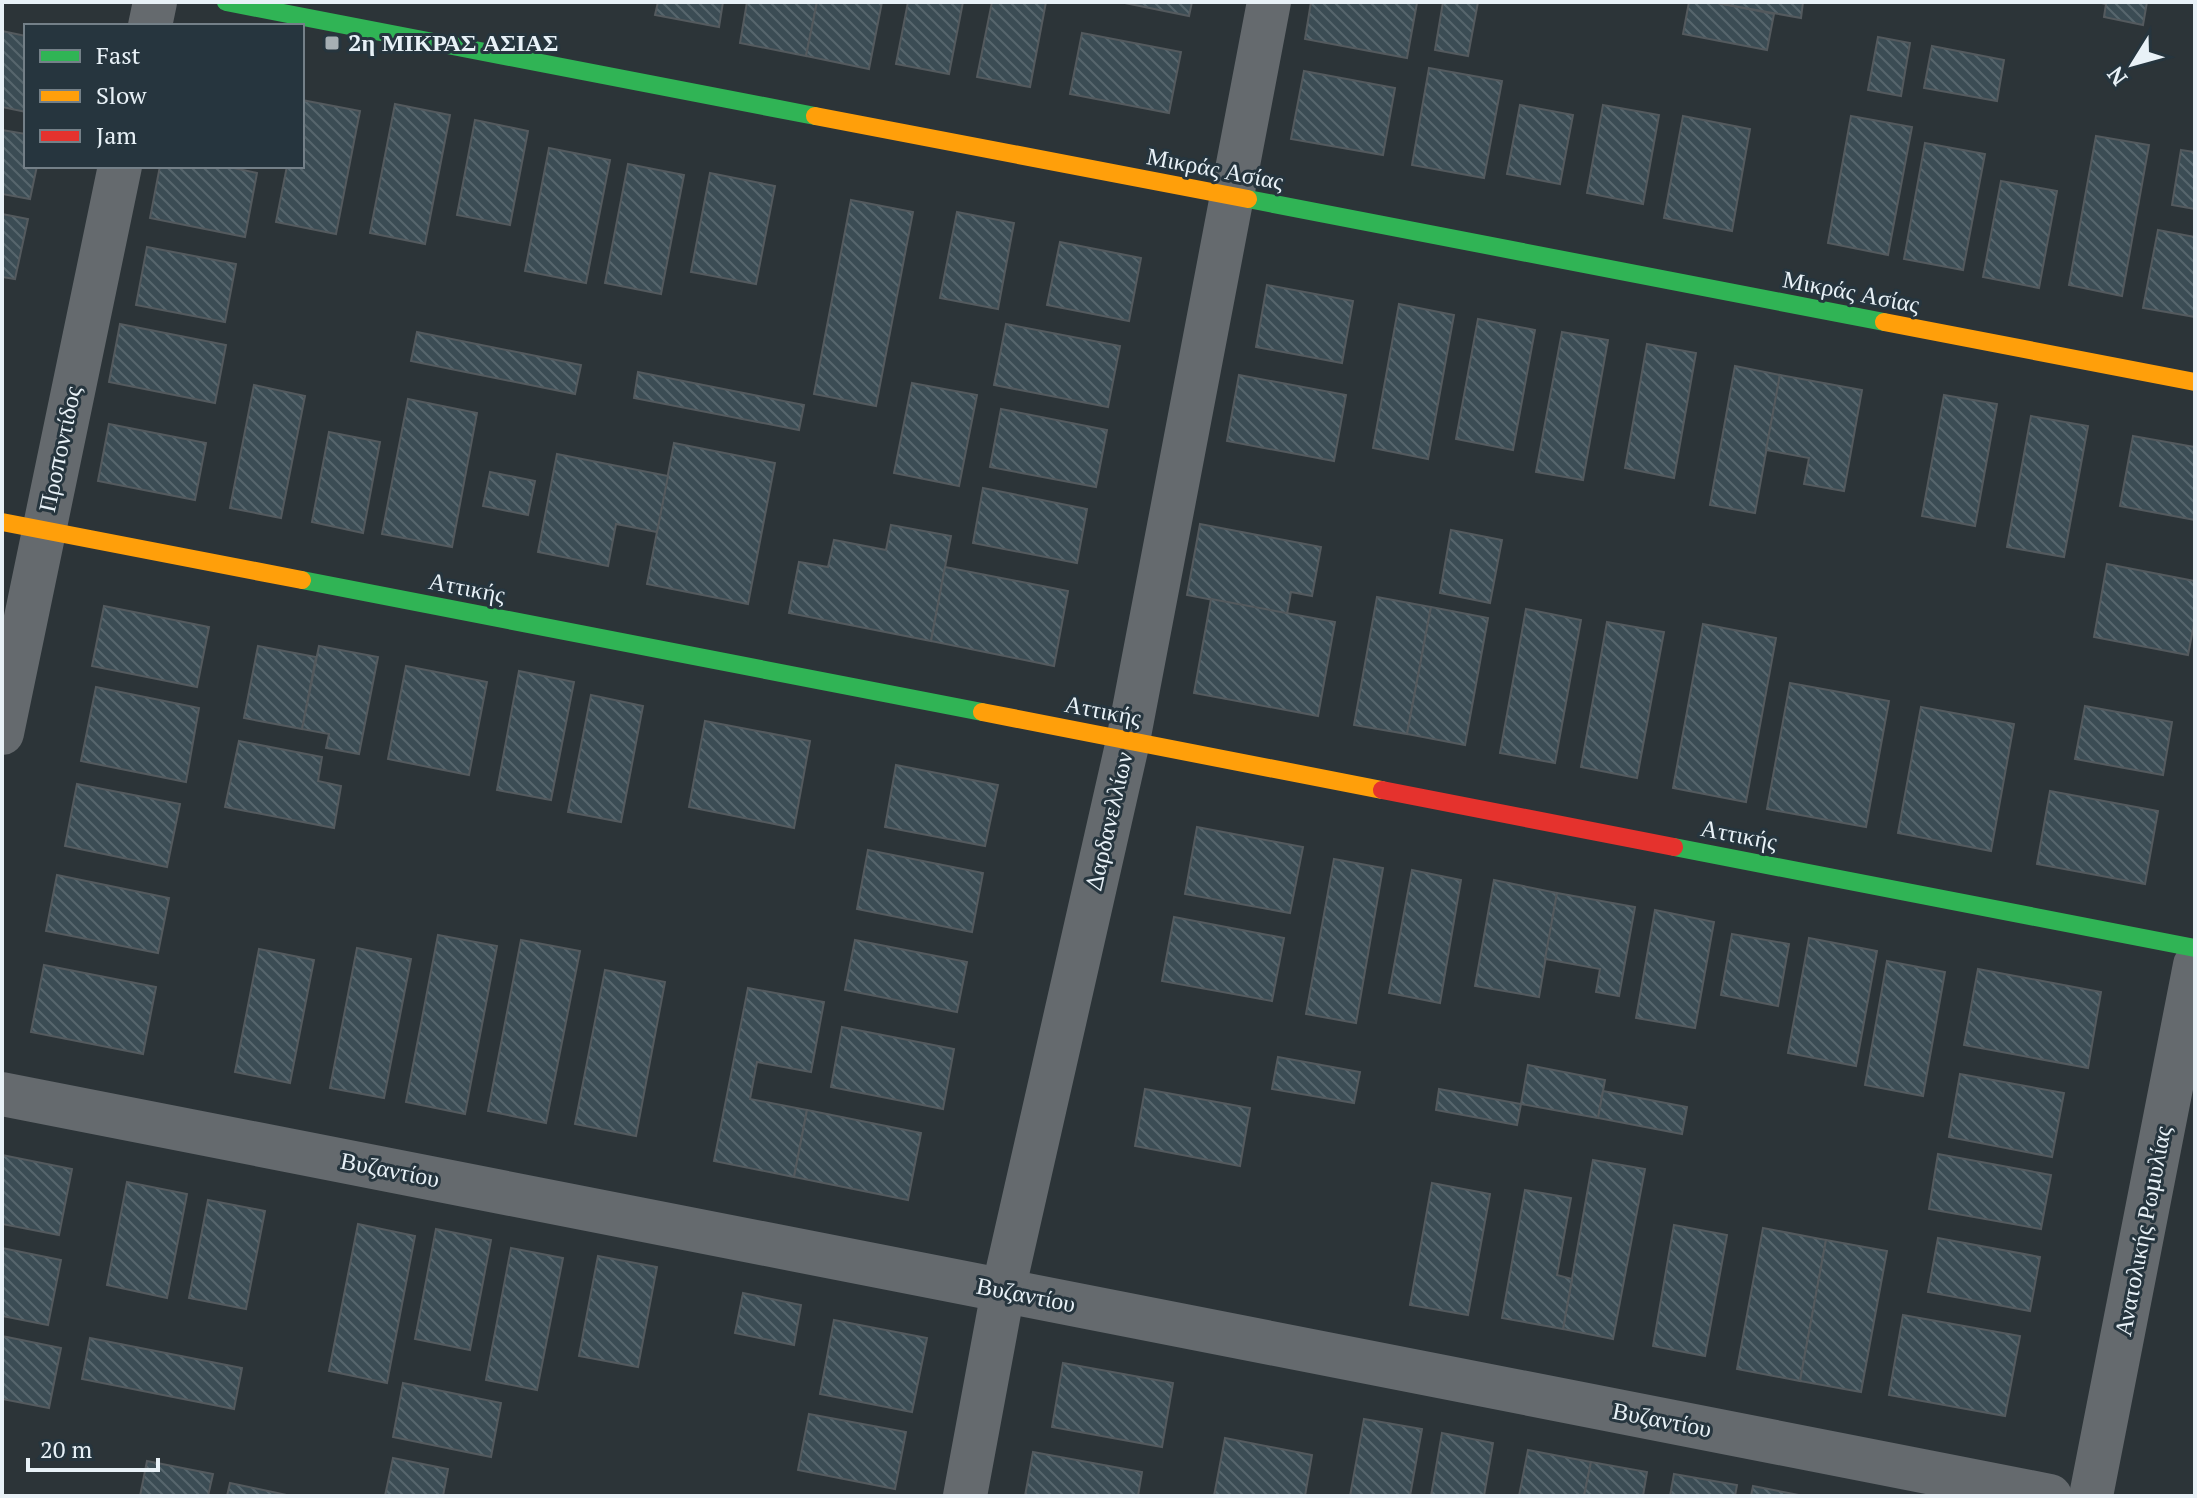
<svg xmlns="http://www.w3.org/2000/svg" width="2197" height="1498" font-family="'PT Serif',serif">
<defs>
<pattern id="building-back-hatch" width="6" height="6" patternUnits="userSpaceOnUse" patternTransform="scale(2)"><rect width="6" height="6" fill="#3b4c54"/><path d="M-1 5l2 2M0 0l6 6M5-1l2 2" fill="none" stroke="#57666d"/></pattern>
</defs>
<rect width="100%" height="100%" fill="#2c3438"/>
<g fill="url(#building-back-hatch)" stroke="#545a5e" stroke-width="2">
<path d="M658,2h65l-4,25 -64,-12z"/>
<path d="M747,2h70l-11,54 -66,-13z"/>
<path d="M817,2h65l-13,67 -63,-13z"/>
<path d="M908,2h55l-14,72 -53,-10z"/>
<path d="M992,2h54l-16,85 -53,-10z"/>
<path d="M1120,2h72l-3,14z"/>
<path d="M1311,2l106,1 -10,55 -102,-19z"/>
<path d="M1443,2h35l-10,54 -33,-6z"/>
<path d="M1689,2h23l62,12 -7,36 -84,-16z"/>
<path d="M1712,2h91l-2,16z"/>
<path d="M2097,2h50l-4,23 -39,-8 2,-13z"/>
<path d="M2,31l24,5v76l-24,-5z"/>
<path d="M1082,33l99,19 -12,61 -99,-19z"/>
<path d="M1878,37l32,6 -9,53 -33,-6z"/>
<path d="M1932,46l72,14 -7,41 -73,-13z"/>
<path d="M1429,68l73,13 -18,97 -72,-13z"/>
<path d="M1304,71l91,17 -12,67 -92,-16z"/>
<path d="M302,100l58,11 -24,123 -60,-12 11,-56h15z"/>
<path d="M395,104l55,11 -25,129 -55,-11z"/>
<path d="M1520,105l53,10 -13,69 -53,-10z"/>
<path d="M1603,105l56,10 -16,89 -56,-11z"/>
<path d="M1683,116l67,13 -18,102 -68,-13z"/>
<path d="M1851,116l61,11 -24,128 -60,-12z"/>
<path d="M475,120l53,11 -18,94 -53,-10z"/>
<path d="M2,130l24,4v32h11l-7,33 -28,-5z"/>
<path d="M2096,136l53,9 -27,151 -53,-11z"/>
<path d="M1925,143l60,11 -22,116 -59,-11z"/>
<path d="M549,148l61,12 -24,123 -61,-12z"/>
<path d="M2181,150l14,2v57l-23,-4z"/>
<path d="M628,164l56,11 -23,119 -56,-11z"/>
<path d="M160,166h64l33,7 -12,64 -95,-19z"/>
<path d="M710,173l65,13 -19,98 -65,-12z"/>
<path d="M2001,181l56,10 -18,97 -56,-11z"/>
<path d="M851,200l62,12 -37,194 -62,-12z"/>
<path d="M957,212l57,11 -16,86 -58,-11z"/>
<path d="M2,214l26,5 -13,60 -13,-2z"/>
<path d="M2158,230l37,7v80l-52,-9z"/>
<path d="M1060,242l81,16 -12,63 -82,-16z"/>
<path d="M147,247l89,17 -11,58 -89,-17z"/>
<path d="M1267,285l86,16 -11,62 -86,-16z"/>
<path d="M1399,304l55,11 -26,144 -55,-11z"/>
<path d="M1478,319l57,11 -22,120 -57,-11z"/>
<path d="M120,324l106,21 -11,58 -106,-21z"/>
<path d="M1006,324l114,22 -12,61 -114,-22z"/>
<path d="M417,332l164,33 -6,29 -164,-33z"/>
<path d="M1562,332l46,8 -25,140 -47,-8z"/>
<path d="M1647,344l49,9 -22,125 -49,-10z"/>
<path d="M1735,366l45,9 -25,138 -45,-8z"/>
<path d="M638,372l166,33 -5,25 -165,-32z"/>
<path d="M1239,375l107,20 -12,66 -107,-20z"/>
<path d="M1780,375l82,15 -18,101 -40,-7 5,-26 -43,-8z"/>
<path d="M912,383l65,12 -18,91 -65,-13z"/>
<path d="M254,385l51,11 -24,122 -51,-10z"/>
<path d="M1944,395l53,9 -22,122 -53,-10z"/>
<path d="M408,399l69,14 -25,134 -70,-13z"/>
<path d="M1001,409l106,21 -11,57 -106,-20z"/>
<path d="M2031,416l57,10 -24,131 -57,-10z"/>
<path d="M109,424l97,19 -11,57 -97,-19z"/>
<path d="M329,432l51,10 -17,91 -51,-11z"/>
<path d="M2133,436l62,11v73l-75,-14z"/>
<path d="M674,443l101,20 -27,141 -101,-20z"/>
<path d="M557,454l111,22 -11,56 -41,-8 -8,42 -70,-14z"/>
<path d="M490,472l45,9 -7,34 -45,-9z"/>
<path d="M983,488l104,21 -10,54 -104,-20z"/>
<path d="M1200,524l121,23 -9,49 -21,-4 -4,22 -100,-19z"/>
<path d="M891,525l60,11 -20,105 -142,-28 10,-51 29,5 6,-27 52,10z"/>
<path d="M1451,530l51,10 -12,63 -50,-10z"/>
<path d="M2107,564l88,17v38l-7,36 -94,-18z"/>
<path d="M945,567l123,24 -14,75 -123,-25z"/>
<path d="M1377,597l54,10 -24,127 -53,-9z"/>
<path d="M1211,599l124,23 -17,94 -124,-23z"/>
<path d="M104,606l105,21 -12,60 -105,-21z"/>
<path d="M1431,607l57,11 -23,127 -58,-11z"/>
<path d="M1526,609l55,11 -26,143 -55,-10z"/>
<path d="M1607,622l57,10 -27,146 -56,-11z"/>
<path d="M1703,624l73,14 -30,164 -73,-14z"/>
<path d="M258,646l58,11 -14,72 -58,-11z"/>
<path d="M319,646l59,11 -19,97 -33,-6 3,-14 -27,-5z"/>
<path d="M406,666l81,16 -18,93 -81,-16z"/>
<path d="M519,671l55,11 -23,118 -54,-10z"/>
<path d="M1790,683l99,18 -23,126 -99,-18z"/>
<path d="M96,687l103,21 -13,74 -105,-21z"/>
<path d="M591,695l52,11 -22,116 -53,-10z"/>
<path d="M2085,706l87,16 -9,53 -88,-16z"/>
<path d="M1921,707l93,17 -23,127 -93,-18z"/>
<path d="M705,721l105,20 -16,87 -105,-21z"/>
<path d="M239,741l83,16 -4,24 23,5 -7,42 -109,-21z"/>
<path d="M896,765l102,20 -13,61 -100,-19z"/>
<path d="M77,784l103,20 -13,63 -102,-21z"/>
<path d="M2050,791l108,20 -13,73 -108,-20z"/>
<path d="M1197,827l106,20 -13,66 -105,-19z"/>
<path d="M868,850l115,23 -11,59 -115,-23z"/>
<path d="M1334,859l49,9 -27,155 -50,-9z"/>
<path d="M1412,870l49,10 -21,123 -51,-10z"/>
<path d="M57,875l112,23 -11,55 -112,-22z"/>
<path d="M1494,880l63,13 -18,104 -64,-11z"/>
<path d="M1557,893l78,14 -16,89 -23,-4 4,-23 -55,-10z"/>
<path d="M1655,910l59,12 -19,106 -59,-10z"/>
<path d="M1174,917l110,21 -12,63 -110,-20z"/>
<path d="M1732,934l57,10 -11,62 -57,-11z"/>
<path d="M438,935l59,11 -32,168 -59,-12z"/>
<path d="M1809,938l68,13 -21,115 -68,-13z"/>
<path d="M521,940l59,11 -34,172 -58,-12z"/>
<path d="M855,940l112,22 -10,50 -112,-22z"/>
<path d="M357,948l54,11 -27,139 -54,-10z"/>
<path d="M259,949l55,11 -24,123 -55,-11z"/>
<path d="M1887,961l58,11 -22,124 -58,-11z"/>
<path d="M44,965l112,22 -13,67 -112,-22z"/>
<path d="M1978,969l123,23 -13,76 -124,-23z"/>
<path d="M605,970l60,12 -29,154 -61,-12z"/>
<path d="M748,988l76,14 -13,70 -54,-10 -7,37 57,11 -13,67 -80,-16z"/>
<path d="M842,1027l112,22 -11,60 -112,-22z"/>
<path d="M1278,1057l82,15 -6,31 -82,-14z"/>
<path d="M1528,1065l77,15 -7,38 -77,-14z"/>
<path d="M1960,1074l104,19 -12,64 -103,-20z"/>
<path d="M1145,1089l105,19 -10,58 -105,-20z"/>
<path d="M1439,1089l82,15 -4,21 -81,-15z"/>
<path d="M1603,1091l84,16 -5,27 -84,-16z"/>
<path d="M807,1110l114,23 -13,67 -114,-23z"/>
<path d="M1938,1154l113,21 -10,54 -112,-20z"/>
<path d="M2,1155l70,14 -13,66 -57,-11z"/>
<path d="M1593,1160l52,9 -32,170 -50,-10z"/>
<path d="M127,1182l60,12 -20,104 -60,-13z"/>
<path d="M1432,1183l58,11 -22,121 -58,-10z"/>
<path d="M1525,1190l46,8 -14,77 15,4 -9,50 -61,-11z"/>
<path d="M208,1200l57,11 -19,98 -57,-11z"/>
<path d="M358,1224l57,12 -28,147 -58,-12z"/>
<path d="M1674,1225l53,10 -22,121 -52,-10z"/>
<path d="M1763,1228l63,12 -26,141 -63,-12z"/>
<path d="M436,1229l55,11 -21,110 -55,-11z"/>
<path d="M1938,1238l102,19 -10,54 -102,-19z"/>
<path d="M1826,1240l61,11 -26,141 -61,-11z"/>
<path d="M2,1248l59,12 -13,65 -46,-9z"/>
<path d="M511,1248l52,10 -26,132 -51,-10z"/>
<path d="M598,1256l59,11 -19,100 -59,-11z"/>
<path d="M743,1293l58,12 -7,40 -59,-12z"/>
<path d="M1903,1315l117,21 -15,80 -116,-21z"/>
<path d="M834,1320l93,18 -15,74 -92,-18z"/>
<path d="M2,1336l59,12 -12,60 -47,-9z"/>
<path d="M90,1338l152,30 -8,41 -152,-30z"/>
<path d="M1063,1363l110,20 -11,64 -110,-20z"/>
<path d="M403,1383l98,20 -10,54 -98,-20z"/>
<path d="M809,1414l97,18 -11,57 -97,-19z"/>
<path d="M1364,1419l58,10 -12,67h-60z"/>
<path d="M1442,1433l51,10 -9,53h-53z"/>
<path d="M1225,1438l87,17 -7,41h-91z"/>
<path d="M1528,1450l63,12 -7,34h-65z"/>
<path d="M1033,1452l109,20 -4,24h-113z"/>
<path d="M393,1458l55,11 -5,27h-58z"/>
<path d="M147,1461l66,13 -5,22h-68z"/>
<path d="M1591,1462l56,10 -4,24h-59z"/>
<path d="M1674,1474l63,11 -2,11h-65z"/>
<path d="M230,1483l57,12v1h-60z"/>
<path d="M1753,1486l51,10h-53z"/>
</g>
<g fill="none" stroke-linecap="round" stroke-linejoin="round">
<g stroke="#656a6e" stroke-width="44">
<path d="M150,26l5,-24"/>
<path d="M2,733l118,-567"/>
<path d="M2,1094l2048,402"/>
<path d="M965,1496l38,-205 125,-550 141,-739"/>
<path d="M2091,1496l104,-531"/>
</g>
<g stroke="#30b455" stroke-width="18">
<path d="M226,2l589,114"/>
<path d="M1248,199l636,123"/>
<path d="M302,580l680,132"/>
<path d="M1674,847l521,101"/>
</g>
<g stroke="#ff9f0a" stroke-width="18">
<path d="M815,116l433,83"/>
<path d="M1884,322l311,60"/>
<path d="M2,522l300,58"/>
<path d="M982,712l400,78"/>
</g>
<path stroke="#e5322d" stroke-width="18" d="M1382,790l292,57"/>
</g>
<rect fill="#a6afb4" stroke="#26353e" stroke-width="3" x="324" y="35" width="16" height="16" rx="4"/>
<g text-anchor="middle" stroke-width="6" stroke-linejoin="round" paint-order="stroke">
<g font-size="24" font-weight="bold" fill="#e8f1f7" stroke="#26353e" text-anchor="start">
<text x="348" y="51">2η ΜΙΚΡΑΣ ΑΣΙΑΣ</text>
</g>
<g font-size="24" fill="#e8f1f7" stroke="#26353e">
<text transform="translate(1215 169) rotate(11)" y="8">Μικράς Ασίας</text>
<text transform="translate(1851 292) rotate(11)" y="8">Μικράς Ασίας</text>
<text transform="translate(60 449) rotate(-78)" y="8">Προποντίδος</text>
<text transform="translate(467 588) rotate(11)" y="8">Αττικής</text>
<text transform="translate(1103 711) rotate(11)" y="8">Αττικής</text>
<text transform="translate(1109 821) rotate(-77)" y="8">Δαρδανελλίων</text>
<text transform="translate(1739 835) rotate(11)" y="8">Αττικής</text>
<text transform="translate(390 1170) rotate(11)" y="8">Βυζαντίου</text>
<text transform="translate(2143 1231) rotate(-79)" y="8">Ανατολικής Ρωμυλίας</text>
<text transform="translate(1026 1295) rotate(11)" y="8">Βυζαντίου</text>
<text transform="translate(1662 1420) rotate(11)" y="8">Βυζαντίου</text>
</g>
</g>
<rect width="2197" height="1498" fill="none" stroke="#e8f1f7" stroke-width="8"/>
<rect x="24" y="24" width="280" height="144" fill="#26353e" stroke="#748088" stroke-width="2"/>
<rect x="40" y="50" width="40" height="12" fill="#30b455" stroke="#748088" stroke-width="2"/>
<text x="96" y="64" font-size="24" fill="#e8f1f7">Fast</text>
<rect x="40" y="90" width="40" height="12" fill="#ff9f0a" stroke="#748088" stroke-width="2"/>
<text x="96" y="104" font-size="24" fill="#e8f1f7">Slow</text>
<rect x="40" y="130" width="40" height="12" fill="#e5322d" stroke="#748088" stroke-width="2"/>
<text x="96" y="144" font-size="24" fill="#e8f1f7">Jam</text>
<g transform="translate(2133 64) rotate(233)" stroke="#26353e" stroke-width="6" paint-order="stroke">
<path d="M0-6L14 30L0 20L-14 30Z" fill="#e8f1f7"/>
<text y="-12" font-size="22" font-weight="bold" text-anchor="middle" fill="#e8f1f7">N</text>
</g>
<path d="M28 1458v12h130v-12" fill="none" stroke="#e8f1f7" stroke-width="4"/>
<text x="40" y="1458" font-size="24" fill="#e8f1f7" stroke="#26353e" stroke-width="6" paint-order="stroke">20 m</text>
</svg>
